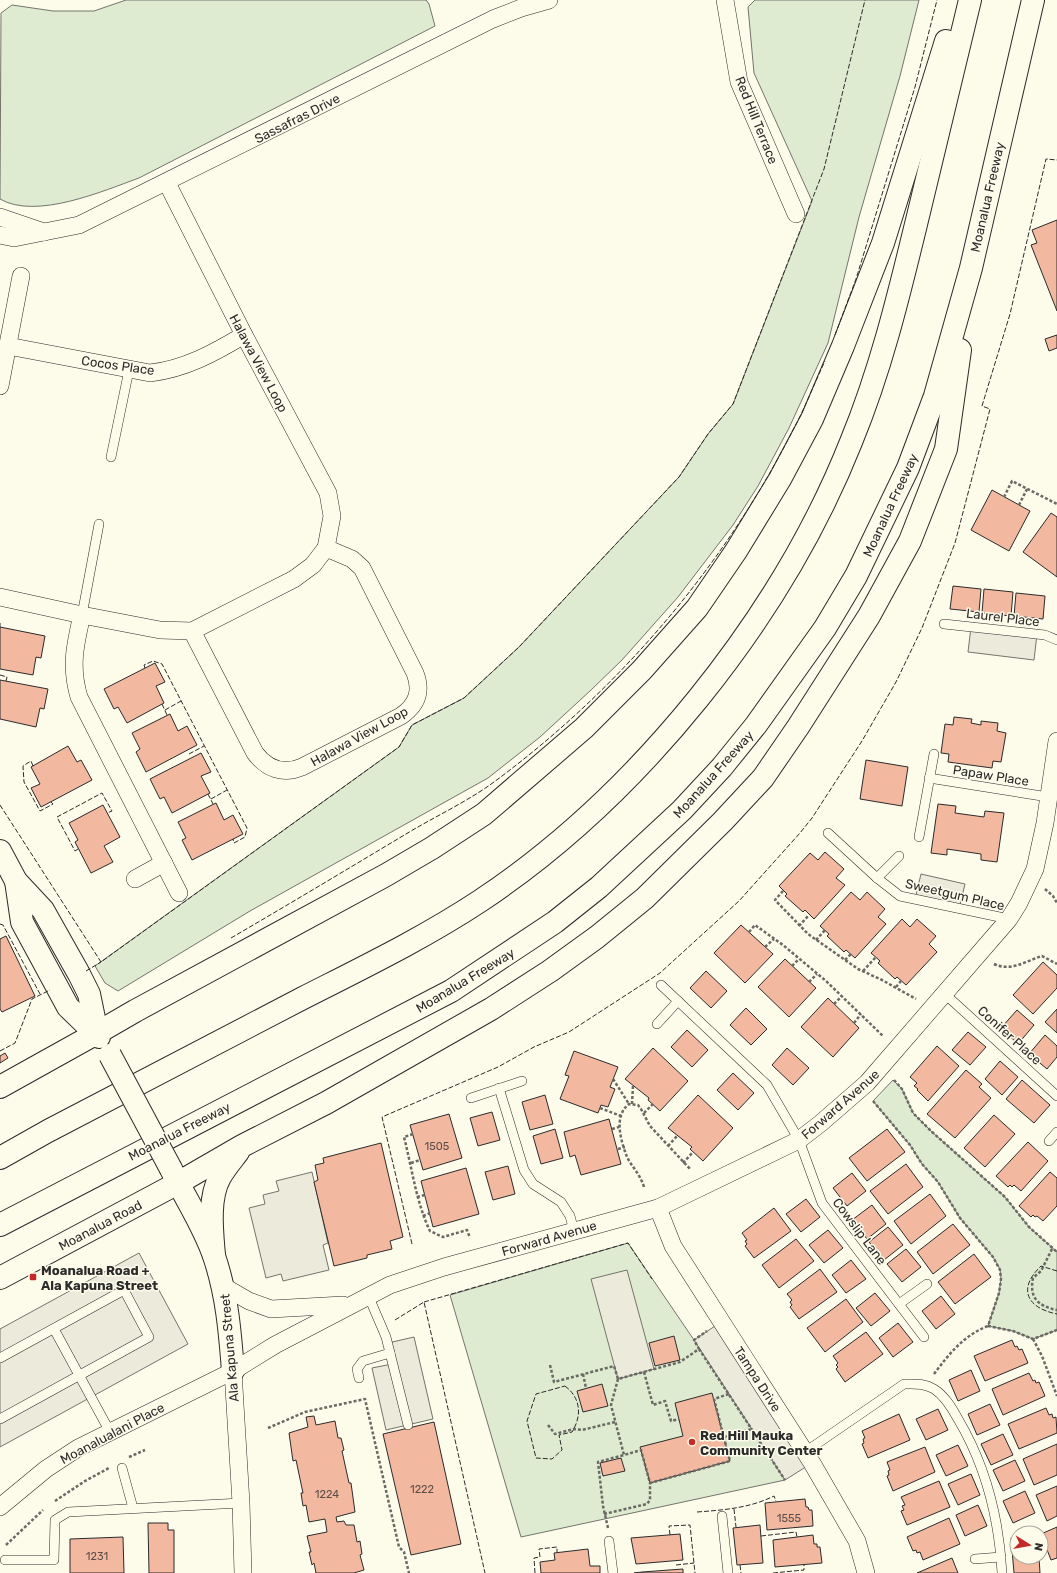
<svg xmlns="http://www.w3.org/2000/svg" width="1057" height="1573" font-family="Rubik,sans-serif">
<rect width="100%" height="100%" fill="#fdfbea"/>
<g fill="#deebd1" stroke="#74746e">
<path d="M126,0h300l3,4 6,22 -296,152c-36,13 -103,42 -139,21l1,-186 11,-8 41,6h41z"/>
<path d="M755,0h164l-19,76 -41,141 -31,126 -39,85 -31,58 -25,39 -55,72 -56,63 -32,31 -50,46 -52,41 -238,133 -132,80 -13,-8 -10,-17 304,-219 13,-22 52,-27 55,-51 160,-170 29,-43 25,-30 79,-203 -58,-128 -6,-66z"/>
<path d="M893,1080l9,9 11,24 18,18 74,66 24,30 28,25v78l-24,9 -20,-8 -25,-5 11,-33 2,-14 -1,-10 -7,-12 -33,-39 -22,-36 -16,-18 -12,-19 -37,-44z"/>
<path d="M628,1243l66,97 91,140 -264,57 -71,-242z"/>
</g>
<g fill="#eceadb" stroke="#74746e">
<path d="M971,627l66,7 -3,26 -66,-8z"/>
<path d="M921,874l44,10 -6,25 -44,-10z"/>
<path d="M312,1172l16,71 -5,2 6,25 -46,11 -2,-7 -15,4 -17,-70 16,-4 -2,-9 16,-4 -3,-10z"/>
<path d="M139,1253l49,91 -188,103v-118z"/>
<path d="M627,1270l27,99 -36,10 -27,-100z"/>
<path d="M721,1322l91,141 -27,17 -91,-140z"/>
<path d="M414,1337l19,82 -47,11 -14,-62 20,-4 -4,-21z"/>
</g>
<g fill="#f2b8a0" stroke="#2b2b2b">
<path d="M1057,220v91l-26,-66 6,-2 -5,-13z"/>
<path d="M1057,335v13l-8,3 -4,-12z"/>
<path d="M992,490l38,21 -21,40 -38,-21z"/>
<path d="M1051,513l6,4v60l-34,-25z"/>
<path d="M953,586l28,3 -2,23 -29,-3z"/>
<path d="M984,589l29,3 -2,24 -29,-3z"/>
<path d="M1016,593l29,3 -2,23 -29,-3z"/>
<path d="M0,627l45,9 -4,22 -5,-1 -3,18 -33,-6z"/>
<path d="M155,663l10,19 -9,4 8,17 -37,20 -9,-16 -4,2 -10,-20z"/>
<path d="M0,680l48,9 -4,20 -4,-1 -4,19 -36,-8z"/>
<path d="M170,714l8,17 9,-5 10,19 -51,27 -10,-20 4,-3 -8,-16z"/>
<path d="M954,717l18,2 -1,4 10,2v-4l17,2 -1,8 9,2 -5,29 -8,-1 -1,7 -44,-6 1,-8 -8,-1 4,-29 8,1z"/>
<path d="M68,746l9,16 4,-2 11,20 -51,27 -10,-19 9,-4 -9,-17z"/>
<path d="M201,753l10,19 -10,4 9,17 -38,20 -8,-16 -4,2 -10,-20z"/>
<path d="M866,760l42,7 -6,39 -42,-7z"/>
<path d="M216,803l8,17 9,-5 10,19 -51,26 -10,-20 4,-2 -8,-16z"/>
<path d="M938,804l18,2 -1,7 29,4 1,-6 19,2 -7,49 -16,-2v-6l-34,-5v6l-16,-2z"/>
<path d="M103,805l17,32 -16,9 9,16 -22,11 -16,-31 3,-2 -9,-17z"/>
<path d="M825,852l19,17 -8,9 9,7 -31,34 -9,-9 -2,2 -18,-16 2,-2 -8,-8 31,-33 8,7z"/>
<path d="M851,892l9,8 7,-8 18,17 -7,8 8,7 -31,34 -9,-8 -2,2 -17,-16 2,-2 -9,-8z"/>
<path d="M902,919l8,8 7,-8 19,17 -7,8 8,8 -31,33 -9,-8 -2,2 -17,-16 2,-2 -9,-8z"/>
<path d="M741,925l32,29 -28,29 -31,-30z"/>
<path d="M6,936l29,60 -33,16 -2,-3v-70z"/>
<path d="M785,959l31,29 -27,29 -31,-30z"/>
<path d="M1043,962l14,13v13l-24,26 -20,-19z"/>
<path d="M706,971l21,20 -16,17 -21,-20z"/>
<path d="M828,998l31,30 -26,29 -32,-30z"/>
<path d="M746,1008l21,21 -16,16 -21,-20z"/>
<path d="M1057,1009v24l-12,-11z"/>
<path d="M1017,1010l17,15 -16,19 -17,-16z"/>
<path d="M687,1030l21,20 -16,17 -21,-20z"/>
<path d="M968,1032l18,15 -16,18 -18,-15z"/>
<path d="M1045,1035l12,11v11l-10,12 -18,-15z"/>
<path d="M937,1046l22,20 -31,35 -11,-11 1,-1 -4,-3 3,-3 -7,-6z"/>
<path d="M653,1048l35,33 -28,30 -12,-11 1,-2 -24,-19z"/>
<path d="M787,1048l22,20 -16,17 -21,-20z"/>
<path d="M574,1051l44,16 -8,20 5,2 -7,18 -7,-2 -3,8 -38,-14 9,-23 -4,-1z"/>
<path d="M5,1053l3,5 -8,5v-7z"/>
<path d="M1000,1061l18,16 -16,18 -17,-16z"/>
<path d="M966,1070l16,14 -3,3 12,11 -36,40 -28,-24z"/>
<path d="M733,1073l21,20 -16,17 -21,-20z"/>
<path d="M1022,1080l28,25 -16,18 -28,-24z"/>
<path d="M545,1095l8,29 -23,6 -8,-28z"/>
<path d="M698,1095l35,33 -30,33 -13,-12 2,-2 -24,-19z"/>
<path d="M492,1112l8,28 -22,6 -8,-28z"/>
<path d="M449,1114l13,44 -39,12 -13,-45z"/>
<path d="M994,1115l21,19 -30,33 -21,-19z"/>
<path d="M609,1119l12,45 -40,11 -6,-20 -5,2 -6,-25z"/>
<path d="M555,1129l8,29 -22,6 -8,-28z"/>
<path d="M887,1129l18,23 -38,29 -18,-23z"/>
<path d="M1028,1142l20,19 -27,30 -7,-6 -2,2 -2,-2 -2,2 -12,-11z"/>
<path d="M381,1143l22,94 -13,4 2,8 -25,6v3l-33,8 -20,-84 4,-2 -3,-15 9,-2 -1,-5z"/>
<path d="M906,1164l17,23 -35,27 -18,-23z"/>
<path d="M508,1166l7,28 -22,6 -8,-28z"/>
<path d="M466,1168l13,46 -46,13 -12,-46z"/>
<path d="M1050,1172l7,6v28l-14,15 -6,-5 -2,1 -2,-2 -2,2 -12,-11z"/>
<path d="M852,1173l14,18 -19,15 -14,-18z"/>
<path d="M930,1194l16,22 -35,28 -17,-23z"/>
<path d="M806,1199l14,18 -19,15 -15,-18z"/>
<path d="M872,1205l14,19 -19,15 -15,-19z"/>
<path d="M774,1208l17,23 -37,27 -9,-12 2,-2 -2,-3 2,-1 -5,-7z"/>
<path d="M953,1224l17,21 -37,29 -16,-22z"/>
<path d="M888,1227l15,18 -19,15 -15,-18z"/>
<path d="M828,1230l15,18 -19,15 -15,-18z"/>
<path d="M796,1239l18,22 -35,27 -17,-23z"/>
<path d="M906,1249l15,18 -19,15 -15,-18z"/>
<path d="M974,1254l17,23 -36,27 -17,-22z"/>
<path d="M851,1260l15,19 -20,14 -14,-18z"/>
<path d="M820,1269l17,23 -38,27 -9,-12 2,-2 -2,-3 2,-2 -5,-6z"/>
<path d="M875,1293l15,18 -19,15 -15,-18z"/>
<path d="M941,1296l14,18 -19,15 -14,-18z"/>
<path d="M846,1299l17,23 -38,30 -18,-24z"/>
<path d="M898,1323l15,19 -20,15 -14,-19z"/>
<path d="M866,1332l17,22 -38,28 -9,-13 2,-2 -2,-2 2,-2 -5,-7z"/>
<path d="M674,1336l6,24 -25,6 -6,-23z"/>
<path d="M1012,1340l3,7 2,-1 2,4 3,-1 6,14 -43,18 -11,-25z"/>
<path d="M971,1370l9,21 -22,10 -9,-21z"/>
<path d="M1029,1373l4,8 2,-1 1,3 3,-1 6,14 -42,19 -11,-26z"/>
<path d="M602,1384l6,22 -25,6 -6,-21z"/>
<path d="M712,1393l18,68 -80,22 -10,-36 43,-11 -8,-33z"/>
<path d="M990,1404l10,21 -23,10 -9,-21z"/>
<path d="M1046,1408l3,7 3,-1 1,4 3,-1 1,16 -38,16 -11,-25z"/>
<path d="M938,1409l10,21 -22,10 -10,-21z"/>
<path d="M899,1414l11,26 -42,18 -6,-14 2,-1 -1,-4 2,-1 -3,-7z"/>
<path d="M314,1416l2,9 19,-4 3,17h3l3,12 -2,1 7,32h2l4,29 -19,5 1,5 7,-1 2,4h8l3,17 3,-1 2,13 -2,1 4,15 -10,3h-38l-2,-10 -2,2 -3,-13h2l-4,-16 20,-4 -2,-13 -16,3 -3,-17 -3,1 -2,-13h2l-7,-33 -3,1 -4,-28 19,-6 -2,-10z"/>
<path d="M434,1422l27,122 -50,11 -28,-121z"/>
<path d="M1003,1434l10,21 -22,10 -10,-21z"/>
<path d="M1057,1444v31l-23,10 -11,-26z"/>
<path d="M958,1445l10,21 -22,10 -10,-21z"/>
<path d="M925,1447l10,25 -42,19 -6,-15 2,-1 -1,-4 2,-1 -3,-8z"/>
<path d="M621,1458l4,13 -22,5 -3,-13z"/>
<path d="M1015,1460l10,21 -22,10 -10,-21z"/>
<path d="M971,1474l9,21 -22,10 -10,-21z"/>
<path d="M939,1481l11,26 -43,18 -6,-14 3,-1 -2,-4 3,-1 -4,-8z"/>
<path d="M1057,1486v30l-10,5 -11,-26z"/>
<path d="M1025,1491l10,22 -22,10 -10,-22z"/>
<path d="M805,1499l1,8h2l1,3h3l1,16 -46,4 -2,-27z"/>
<path d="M978,1505l9,21 -22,10 -9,-21z"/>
<path d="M949,1518l11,26 -37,16 -3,-8 -3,1 -1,-3 -3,1 -6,-14z"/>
<path d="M148,1523h20v7h6v43h-25z"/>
<path d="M760,1525l3,38 -26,2 -4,-37z"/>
<path d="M1057,1527v31l-6,2 -10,-26z"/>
<path d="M680,1534l3,26 -47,4 -5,-26z"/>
<path d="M813,1535l1,9h3v3h3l2,16 -47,4 -2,-27z"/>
<path d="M123,1537l1,36h-54v-34z"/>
<path d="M1017,1537v20h22l1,16h-26l-3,-35z"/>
<path d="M588,1549l2,17h10v7h-59l-1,-11 15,-2 -1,-7z"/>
<path d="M952,1558l6,15h-41z"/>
<path d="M683,1569v4h-49l8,-1z"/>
</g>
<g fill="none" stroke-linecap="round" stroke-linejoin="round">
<defs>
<g id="service">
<path d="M111,457l18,-87"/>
<path d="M82,615l17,-91"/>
<path d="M944,624l101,11 12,5"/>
<path d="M929,778l119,19"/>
<path d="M828,833l49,45 23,18 109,23"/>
<path d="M919,837l15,-83"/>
<path d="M877,878l22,-22"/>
<path d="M661,985l106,100 32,55 23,63 102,134"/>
<path d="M946,995l111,101"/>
<path d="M657,1024l21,-23"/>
<path d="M499,1088l25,82 9,14 28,18 9,14 4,15"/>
<path d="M471,1098l51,-17"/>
<path d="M1049,1141l8,-9"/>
<path d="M368,1295l18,42 22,88"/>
<path d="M899,1304l28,-20"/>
<path d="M54,1329l56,103"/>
<path d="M0,1358l124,-68 25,47 -149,82"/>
<path d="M359,1378l-2,-9 6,-8 27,-8"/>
<path d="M805,1452l99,-68c11,0 20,-1 30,5 11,7 18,19 24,30 28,47 41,100 44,154"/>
<path d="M122,1468l11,40"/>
<path d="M722,1516l6,57"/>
<path d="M609,1541l4,32"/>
<path d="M975,1559l26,-2"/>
<path d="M5,1560h49l1,-40 13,-8 173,-9"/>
</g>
<g id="minor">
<path d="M725,0l14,82 57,132"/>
<path d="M167,183l77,152 84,158 4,23 -6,32 26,11 10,9 53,105c7,18 2,32 -14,43l-99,51c-19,8 -35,2 -47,-14l-63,-122"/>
<path d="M0,217l44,15"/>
<path d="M0,235l14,3 65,-13 414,-206 28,-11 28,-8"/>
<path d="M8,346l142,27c35,-4 64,-20 94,-38"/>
<path d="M0,386l21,-110"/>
<path d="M0,597l82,18 78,15 32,1 102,-52 19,-14 13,-17"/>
<path d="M82,615c-7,30 -12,52 -3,82l100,196"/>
<path d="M135,879l29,-16"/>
<path d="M658,1208l15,38 139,217 45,78 9,32"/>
<path d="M223,1286l26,15 22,8 72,-4"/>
<path d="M233,1371l8,132 2,70"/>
<path d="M0,1507l46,-38 32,-21 155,-77 42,-26 115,-60 54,-18 214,-59 141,-68 22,-17 46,-40 142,-164 10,-16 16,-34 10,-46 12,-82"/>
</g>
<g id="tertiary">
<path d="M0,851l16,30 27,29 36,64 10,20 8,39"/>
<path d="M16,881l6,41 46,85 31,30"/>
<path d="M0,1087l97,-54"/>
<path d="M171,1169c14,29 33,57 43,87 13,38 16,76 19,115"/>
<path d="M0,1278l178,-95"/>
</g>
<g id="motorway">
<path d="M97,1033l38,-22 251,-136 46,-27 52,-34 100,-86 58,-58 55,-62 39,-57 44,-72 32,-60 31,-73 40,-103 63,-202"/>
<path d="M0,1158l48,-27c85,-44 170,-88 255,-133 59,-30 121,-60 177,-97 158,-105 301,-283 371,-459 31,-75 49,-152 68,-230 17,-71 34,-141 51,-212"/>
<path d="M178,1183l64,-37 84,-43 165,-94 59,-38 47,-34 48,-39 78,-77 40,-43 35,-51 71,-111 41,-75 36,-92 14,-99"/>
<path d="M0,1225l451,-234 104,-69 44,-35 83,-77 40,-43 34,-42 69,-97 31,-52 52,-108 27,-72 36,-128 62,-268"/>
<path d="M214,1255c-2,-23 -6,-57 6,-78 5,-9 12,-17 18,-25"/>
</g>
</defs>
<use href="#service" stroke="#2b2b2b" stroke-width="10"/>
<use href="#minor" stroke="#2b2b2b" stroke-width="18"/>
<use href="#tertiary" stroke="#2b2b2b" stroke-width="24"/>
<use href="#motorway" stroke="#2b2b2b" stroke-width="24"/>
<g stroke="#6a6964" stroke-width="2.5" stroke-dasharray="3 2" stroke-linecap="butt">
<path d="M1004,497l8,-16 45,23"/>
<path d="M1019,505l8,-16"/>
<path d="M1045,889l8,7 4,7"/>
<path d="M783,891l-8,9 33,34 50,35 24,11 34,19"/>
<path d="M799,926l10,-11"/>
<path d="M749,932l6,-7 28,20 43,36 57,55"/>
<path d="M816,940l9,-10"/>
<path d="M765,947l9,-8"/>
<path d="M845,960l6,-6"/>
<path d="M994,964c17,8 32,-3 48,-8l15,8"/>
<path d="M792,966l7,-7"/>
<path d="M863,971l13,-14"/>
<path d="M809,982l8,-8"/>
<path d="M896,987l5,-6"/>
<path d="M834,1004l8,-8"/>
<path d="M854,1023l7,-9"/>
<path d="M613,1079l16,25"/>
<path d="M894,1080l8,9 11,24 18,18 74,66 24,30 28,25"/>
<path d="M873,1101l37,44 12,19 16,18 22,36 33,39 7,13 1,9 -2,14 -11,33 25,5 20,8 24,-9"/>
<path d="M632,1104l1,-18"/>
<path d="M600,1108l21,8"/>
<path d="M644,1113l9,-9"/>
<path d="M612,1129l7,-2"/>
<path d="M413,1134l-9,3c8,31 12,65 26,94l13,6 24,-7 3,8"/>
<path d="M668,1146l9,-10"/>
<path d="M618,1149l7,-2"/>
<path d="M411,1163l9,-3"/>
<path d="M683,1163l10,-11"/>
<path d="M644,1187c-4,-13 -12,-20 -17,-30 -6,-16 -14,-41 2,-53l9,1 3,4 9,17 41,44"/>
<path d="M417,1197l8,-2"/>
<path d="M423,1216l7,-3"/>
<path d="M1052,1249l-11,22 -8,7c-4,20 5,28 24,32"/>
<path d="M1033,1339l9,17 15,40"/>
<path d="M699,1349l86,131"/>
<path d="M550,1365l4,17 60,-16 4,13 62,-17 19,-13 -5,-9 13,-9"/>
<path d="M644,1372l9,33 12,-4 6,20 8,-2"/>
<path d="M583,1374l3,14"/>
<path d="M934,1374c15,-20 30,-39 54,-48"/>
<path d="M618,1379l-7,26 13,50 17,-5 9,33 80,-22 -16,-62 15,-5"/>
<path d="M548,1425l7,9 19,-5 8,1 33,-8"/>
<path d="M268,1428l37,-16 60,-13 34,148 5,5 5,21"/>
<path d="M724,1437l28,-8"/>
<path d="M129,1457l16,-7"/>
<path d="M55,1501l30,-20 24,-13"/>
<path d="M604,1514l43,-10 3,-4v-17"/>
<path d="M608,1528l-5,-22 -5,-44 26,-7"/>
<path d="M6,1545l37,-35"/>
</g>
<use href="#service" stroke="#fdfbea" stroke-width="9"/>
<use href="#minor" stroke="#fdfbea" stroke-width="17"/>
<use href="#tertiary" stroke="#fdfbea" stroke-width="22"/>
<use href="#motorway" stroke="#fdfbea" stroke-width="22"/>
<defs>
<path id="tertiary-bridge" d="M110,1055l61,114"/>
</defs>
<use href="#tertiary-bridge" stroke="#2b2b2b" stroke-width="24" stroke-linecap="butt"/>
<use href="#tertiary-bridge" stroke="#fdfbea" stroke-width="22"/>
<g stroke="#2b2b2b" stroke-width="1" stroke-dasharray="5 2" stroke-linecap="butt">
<path d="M835,335l21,-56 59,-192 22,-87"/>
<path d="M0,623v4"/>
<path d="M145,668l-1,-3 9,-4 9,3 85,164 -2,9 -11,6 -1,-4"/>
<path d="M0,675l7,2 -1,4"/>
<path d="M162,704l5,11"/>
<path d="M165,710l16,-9"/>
<path d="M189,754l15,-8"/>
<path d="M33,766l-2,-5 -8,5 1,16 16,29 13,-7 -2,-2"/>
<path d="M208,794l5,10"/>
<path d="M211,799l16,-9"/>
<path d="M0,805l101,157 298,-215 13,-22 52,-27 55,-51 160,-170 29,-43 25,-30 91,-235 41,-169"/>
<path d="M78,849l-3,2 -18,-34 45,-24 10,18 -5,2"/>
<path d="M0,924l3,1 37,69"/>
<path d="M231,938c60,-35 120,-71 180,-107 29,-17 61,-32 87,-52 122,-91 226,-213 295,-349 12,-22 21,-46 32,-69"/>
<path d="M86,971l15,-9"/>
<path d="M0,1051l15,-8 17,-44 18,-9"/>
<path d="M412,1244l-30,-127 116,-50 36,-20 35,-15 91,-59 79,-72 61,-68 12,-15 50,-77 34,-59 26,-54 33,-85 35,-134 -8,-3 28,-92 36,-155 11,1"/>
<path d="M1057,1271l-16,-5c-24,23 -14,42 16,48"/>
<path d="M424,1302l204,-59 24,36"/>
<path d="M395,1320l29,-18 61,271"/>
<path d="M565,1386c16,12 17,30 7,46l-13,3 3,15 -10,9 -16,-1 -9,-37 9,-27z"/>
<path d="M734,1509l2,18"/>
<path d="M697,1512c27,-2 53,-4 77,-16l2,5"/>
<path d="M670,1535l-1,-9 21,-1 5,48"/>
<path d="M761,1536l35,-4 1,5"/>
<path d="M676,1565l18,-2"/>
<path d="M740,1565l1,8"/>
<path d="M535,1573l-1,-15 6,-1 -1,-8 18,-2v5"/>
<path d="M773,1573l31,-3v-5"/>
</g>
</g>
<g fill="#c62828" stroke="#fdfbea" stroke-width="1.5">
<rect x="29" y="1273" width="8" height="8" rx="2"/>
<circle cx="692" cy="1442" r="4"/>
</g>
<g text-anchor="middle" stroke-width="3" stroke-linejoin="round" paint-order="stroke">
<g font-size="11" fill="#5d4e48">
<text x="437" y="1150">1505</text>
<text x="422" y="1493">1222</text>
<text x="327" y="1498">1224</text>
<text x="789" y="1522">1555</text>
<text x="97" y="1560">1231</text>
</g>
<g font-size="13" fill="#2b2b2b" stroke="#fdfbea">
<text transform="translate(297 118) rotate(-27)" y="5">Sassafras Drive</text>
<text transform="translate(757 120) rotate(68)" y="5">Red Hill Terrace</text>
<text transform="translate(987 197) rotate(-77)" y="5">Moanalua Freeway</text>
<text transform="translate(259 363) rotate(62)" y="5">Halawa View Loop</text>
<text transform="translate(118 365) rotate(8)" y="5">Cocos Place</text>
<text transform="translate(890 505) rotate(-65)" y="5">Moanalua Freeway</text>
<text transform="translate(1003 617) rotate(7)" y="5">Laurel Place</text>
<text transform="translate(359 736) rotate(-29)" y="5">Halawa View Loop</text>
<text transform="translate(713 774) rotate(-48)" y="5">Moanalua Freeway</text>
<text transform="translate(991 775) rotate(9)" y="5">Papaw Place</text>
<text transform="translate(955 894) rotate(13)" y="5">Sweetgum Place</text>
<text transform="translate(465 980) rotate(-31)" y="5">Moanalua Freeway</text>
<text transform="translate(1010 1035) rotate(42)" y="5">Conifer Place</text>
<text transform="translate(840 1104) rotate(-41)" y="5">Forward Avenue</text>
<text transform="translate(179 1131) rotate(-27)" y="5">Moanalua Freeway</text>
<text transform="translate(100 1225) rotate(-28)" y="5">Moanalua Road</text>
<text transform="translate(860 1231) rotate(53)" y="5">Cowslip Lane</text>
<text transform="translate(549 1238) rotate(-16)" y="5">Forward Avenue</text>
<text transform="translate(229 1348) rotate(-95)" y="5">Ala Kapuna Street</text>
<text transform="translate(758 1379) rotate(57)" y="5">Tampa Drive</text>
<text transform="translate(112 1433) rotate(-28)" y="5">Moanalualani Place</text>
</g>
<g font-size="13" font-weight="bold" fill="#2b2b2b" stroke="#fdfbea" text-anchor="start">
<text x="41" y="1275">Moanalua Road +<tspan x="41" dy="15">Ala Kapuna Street</tspan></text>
<text x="700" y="1440">Red Hill Mauka<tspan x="700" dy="15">Community Center</tspan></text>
</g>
</g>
<g transform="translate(1029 1545) rotate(101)"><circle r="19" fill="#fdfbea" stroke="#a9a89e"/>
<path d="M0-3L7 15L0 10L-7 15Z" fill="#c62828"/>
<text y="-6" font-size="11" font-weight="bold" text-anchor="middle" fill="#2b2b2b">N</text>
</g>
</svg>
